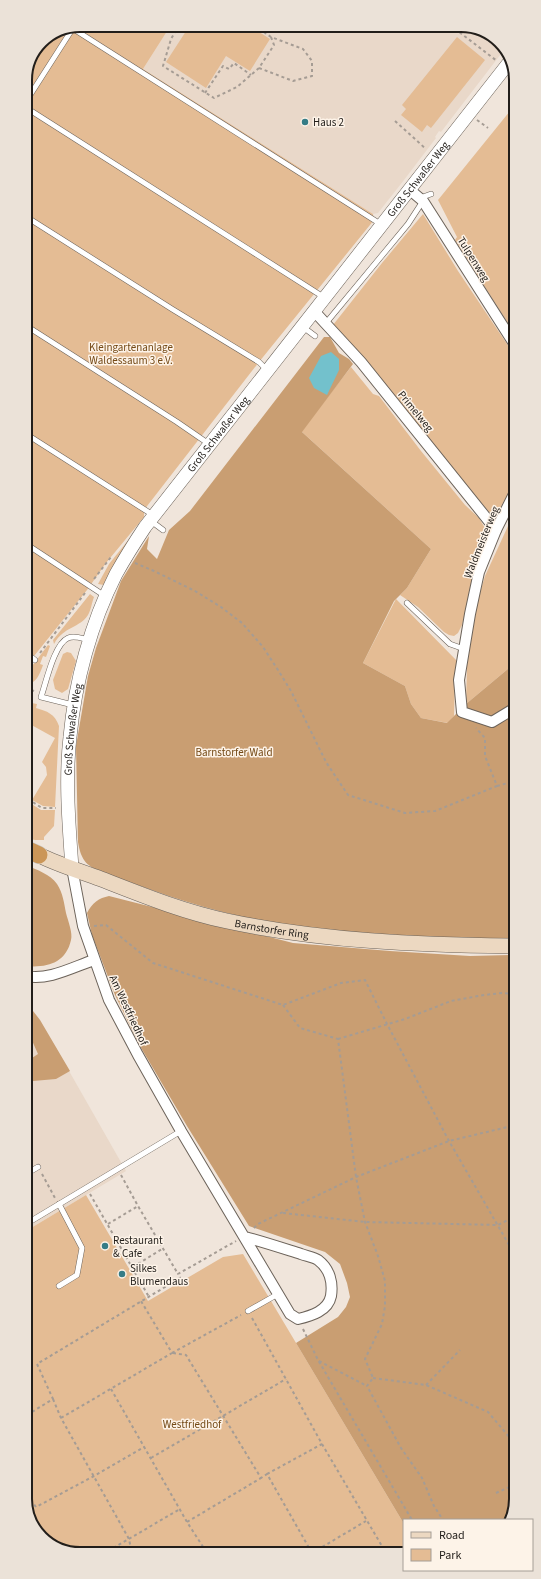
<svg xmlns="http://www.w3.org/2000/svg" width="541" height="1579" font-family="'Source Sans 3',sans-serif">
<rect width="100%" height="100%" fill="#f0e5db"/>
<g fill="#e9d8c9">
<path d="M171,25h294l32,13 7,12 -63,82 -2,-1 -4,6 1,1 -32,42 -26,33 -5,1 -230,-145z"/>
<path d="M26,1002l14,18 86,151 -100,60z"/>
</g>
<g fill="#e4bc94">
<path d="M80,25h91l-28,44 230,145 1,6 -115,142 -115,148v7l-38,46 -19,27 -61,76 -1,-590 16,-35z"/>
<path d="M190,25h58l22,14 -20,32 -24,-15 -20,32 -40,-26z"/>
<path d="M457,37l28,23 -54,68 -4,-3 -5,7 -21,-17 5,-6 -4,-4z"/>
<path d="M514,106l1,228 -60,-94 2,-3 -19,-37z"/>
<path d="M423,214l35,57 57,85v125l-17,31 -3,2 -6,-2 -156,-187 49,-62z"/>
<path d="M351,367l22,27 6,2 42,55 44,54 14,13 10,17 -11,26 -16,64 -4,8 -4,3 -5,-1 -5,-3 -26,-25 -18,-12 7,-7 24,-39 -130,-118z"/>
<path d="M515,511v152l-49,41 1,-38 5,-47 13,-43z"/>
<path d="M130,538l-26,47 -6,-1 11,-20z"/>
<path d="M90,594l4,3c-2,5 -3,13 -6,18 -8,13 -24,11 -34,29l-1,-4z"/>
<path d="M396,599l63,64 -4,16 -1,37 -6,7 -27,-5 -10,-14 -6,-18 -42,-23z"/>
<path d="M48,645l2,1 -4,11 -3,-1 -3,8 3,1c-4,11 -6,17 -17,20v-11z"/>
<path d="M67,652l4,1 5,8 -8,28 -6,4 -7,-4 -2,-9 10,-26z"/>
<path d="M26,702l11,2 -1,4c11,3 19,6 23,18l-4,81 -12,-1 -11,-6 15,-25 -1,-8 -4,-5 13,-24 -29,-16z"/>
<path d="M30,803l11,7h14l-1,16 -10,11v3h-9l-9,-2v-27z"/>
<path d="M86,1195l62,106 75,-44 20,-3 161,270v28l-328,2 -32,-13 -17,-28 -1,-282z"/>
</g>
<g fill="#c99e72">
<path d="M324,337h6l9,16 10,6 4,5 -51,68 129,117 -24,39 -13,13 -31,62 42,23 6,18 10,14 26,5 19,-19 49,-41v276c-57,0 -114,-3 -172,-8 -35,-4 -70,-7 -104,-15 -48,-11 -93,-28 -138,-44 -16,-7 -20,-13 -23,-30l-2,-96 12,-70 8,-28 25,-67 28,-45 -2,13 10,10 12,-29 21,-19z"/>
<path d="M26,865c11,5 24,9 31,19 6,9 7,19 9,29 2,8 7,20 5,27 -5,23 -24,28 -45,26z"/>
<path d="M109,896l184,47 97,8 80,5 45,-1 1,545 -7,20h-105v4l-108,-181 42,-26 8,-10 4,-10 -3,-14 -7,-19 -15,-12 -76,-26 -62,-100 -47,-80 -25,-51 -23,-60 -5,-22c5,-10 12,-15 22,-17z"/>
<path d="M26,1002l14,18 30,51 -14,8 -23,2 -7,-11v-8l12,-8 -12,-27z"/>
</g>
<path fill="#73c1cc" d="M331,352l8,7v11l-12,25 -13,-7 -5,-10 12,-22z"/>
<g fill="none" stroke-linecap="round" stroke-linejoin="round">
<defs>
<g id="service">
<path d="M72,28l310,197"/>
<path d="M25,103l48,-75"/>
<path d="M25,107l300,191"/>
<path d="M420,198l11,-4"/>
<path d="M25,216l147,93 87,53 8,8"/>
<path d="M326,323l82,-99 15,-23"/>
<path d="M25,325l152,97 32,22"/>
<path d="M303,327l12,9"/>
<path d="M26,434l127,81"/>
<path d="M151,521l12,9"/>
<path d="M26,544l79,52"/>
<path d="M407,603l43,41 14,5"/>
<path d="M26,653l9,7"/>
<path d="M73,705l-32,-8c5,-14 13,-53 27,-59 7,-3 15,1 22,2"/>
<path d="M26,1045l2,5 -2,2"/>
<path d="M26,1174l12,-7"/>
<path d="M59,1204l23,44 -5,27 -18,11"/>
<path d="M26,1224l155,-93"/>
<path d="M248,1311l30,-17"/>
</g>
<g id="minor">
<path d="M410,190l13,11 92,144"/>
<path d="M314,311l47,51 135,168"/>
<path d="M515,492l-19,38 -17,42 -9,42 -11,66 3,32 30,10 23,-14"/>
<path d="M72,868l11,58 26,74 29,55 43,76 109,183 8,5c13,-3 30,-8 33,-23 2,-13 -1,-27 -13,-36 -4,-3 -12,-4 -17,-6 -19,-6 -37,-12 -56,-17"/>
<path d="M26,976c22,5 47,-9 68,-16"/>
</g>
<g id="tertiary">
<path id="s1" d="M72,868c-3,-43 -7,-88 -2,-131 5,-55 21,-114 46,-163 9,-16 19,-32 29,-47l366,-467"/>
</g>
<g id="secondary">
<path id="s2" d="M39,855c20,10 41,16 62,24 41,16 83,33 126,42 93,20 194,24 288,25"/>
</g>
<path id="trunk" d="M26,849l13,6"/>
</defs>
<use href="#service" stroke="#6c635a" stroke-width="6"/>
<use href="#minor" stroke="#6c635a" stroke-width="12"/>
<use href="#tertiary" stroke="#6c635a" stroke-width="14"/>
<use href="#secondary" stroke="#6c635a" stroke-width="16"/>
<use href="#trunk" stroke="#cac9c8" stroke-width="18"/>
<g stroke="#a59c94" stroke-width="2" stroke-dasharray="3 3" stroke-linecap="butt">
<path d="M179,25l-8,14 -8,27 51,32 23,-11 22,-19 15,-23 -3,-8"/>
<path d="M254,25l17,12 32,12 9,12v15l-19,5 -34,-13"/>
<path d="M450,25l47,36"/>
<path d="M205,93l18,-27 6,3 5,-6 17,12"/>
<path d="M477,120l11,8"/>
<path d="M395,121l31,28"/>
<path d="M135,563l19,8 41,20 26,16 21,16 21,24 15,23 13,21 35,71 22,33 57,18 30,-2 62,-25 -12,-30v-18l-9,-10"/>
<path d="M94,579l17,-22"/>
<path d="M40,653l45,-60"/>
<path d="M26,670l3,-4"/>
<path d="M26,688l8,3"/>
<path d="M497,786l18,-5"/>
<path d="M28,799l14,9h14"/>
<path d="M94,926l12,-1 47,38 130,42 58,-22 24,-3 22,44 62,117 67,116"/>
<path d="M283,1005l17,23 38,11 18,138 9,45 13,34 7,25v25l-3,18 -17,35 8,19 -6,8 34,62 21,30 12,28 9,14"/>
<path d="M338,1039l67,-20 46,-18 33,-6 18,-2 13,1"/>
<path d="M26,1160l7,1"/>
<path d="M42,1174l13,24"/>
<path d="M121,1175l17,31 40,68"/>
<path d="M90,1194l59,103"/>
<path d="M283,1213l82,9 133,3 18,-9"/>
<path d="M108,1224l30,-18"/>
<path d="M254,1228l4,-4 98,-47 93,-36 67,-16"/>
<path d="M133,1267l29,-18"/>
<path d="M252,1318l70,126 64,109"/>
<path d="M303,1329l15,31 94,160"/>
<path d="M172,1353l69,-38"/>
<path d="M173,1353l13,2 75,123 6,-4 45,79"/>
<path d="M319,1361l48,25"/>
<path d="M373,1378l53,7 62,27 28,33"/>
<path d="M426,1385l34,-35"/>
<path d="M111,1389l76,133 20,31"/>
<path d="M53,1399l8,19 68,121 3,15"/>
<path d="M27,1415l26,-16 -16,-35 143,-86 -2,-4 58,-33"/>
<path d="M61,1418l111,-65 -31,-52"/>
<path d="M27,1451v1"/>
<path d="M151,1458l135,-79"/>
<path d="M267,1474l55,-30"/>
<path d="M496,1493l20,-9"/>
<path d="M27,1495l9,12 58,-31 50,-29"/>
<path d="M187,1522l74,-44"/>
<path d="M312,1553l54,-32"/>
<path d="M103,1554l77,-45"/>
</g>
<use href="#service" stroke="#fff" stroke-width="5"/>
<use href="#minor" stroke="#fff" stroke-width="10"/>
<use href="#tertiary" stroke="#fff" stroke-width="13"/>
<use href="#secondary" stroke="#ecd8c1" stroke-width="15"/>
<use href="#trunk" stroke="#cb9658" stroke-width="17"/>
</g>
<g fill="#357c86" stroke="#fdf3e8" stroke-width="1.5">
<circle cx="305" cy="122" r="4"/>
<circle cx="105" cy="1246" r="4"/>
<circle cx="122" cy="1274" r="4"/>
</g>
<g text-anchor="middle" stroke-width="3" stroke-linejoin="round" paint-order="stroke">
<g font-size="11" fill="#221e1a" stroke="#fdf3e8" text-anchor="start">
<text x="313" y="126">Haus 2</text>
<text x="113" y="1244">Restaurant<tspan x="113" dy="13">&amp; Cafe</tspan></text>
<text x="130" y="1272">Silkes<tspan x="130" dy="13">Blumendaus</tspan></text>
</g>
<g font-size="11" fill="#221e1a" stroke="#fdf3e8">
<text dy="4" stroke="none"><textPath href="#s1" startOffset="799">Groß Schwaßer Weg</textPath></text>
<text transform="translate(474 259) rotate(58)" y="4">Tulpenweg</text>
<text transform="translate(416 411) rotate(51)" y="4">Primelweg</text>
<text dy="4" stroke="none"><textPath href="#s1" startOffset="475">Groß Schwaßer Weg</textPath></text>
<text transform="translate(481 542) rotate(-68)" y="4">Waldmeisterweg</text>
<text dy="4" stroke="none"><textPath href="#s1" startOffset="139">Groß Schwaßer Weg</textPath></text>
<text dy="4" stroke="none"><textPath href="#s2" startOffset="245">Barnstorfer Ring</textPath></text>
<text transform="translate(129 1010) rotate(65)" y="4">Am Westfriedhof</text>
</g>
<g font-size="11" fill="#744915" stroke="#fdf3e8">
<text x="131" y="351">Kleingartenanlage<tspan x="131" dy="13">Waldessaum 3 e.V.</tspan></text>
<text x="234" y="756">Barnstorfer Wald</text>
<text x="192" y="1428">Westfriedhof</text>
</g>
</g>
<path d="M0 0H541V1579H0ZM80 32H461A48 48 0 0 1 509 80V1499A48 48 0 0 1 461 1547H80A48 48 0 0 1 32 1499V80A48 48 0 0 1 80 32Z" fill="#ebe2d8" fill-rule="evenodd"/>
<path fill="none" stroke="#221e1a" stroke-width="2" d="M80 32H461A48 48 0 0 1 509 80V1499A48 48 0 0 1 461 1547H80A48 48 0 0 1 32 1499V80A48 48 0 0 1 80 32Z"/>
<rect x="403" y="1519" width="130" height="52" fill="#fdf3e8" stroke="#a59e96"/>
<rect x="411" y="1532" width="20" height="6" fill="#ecd8c1" stroke="#a59e96"/>
<text x="439" y="1539" font-size="12" fill="#221e1a">Road</text>
<rect x="411" y="1549" width="20" height="12" fill="#e4bc94" stroke="#a59e96"/>
<text x="439" y="1559" font-size="12" fill="#221e1a">Park</text>
</svg>
